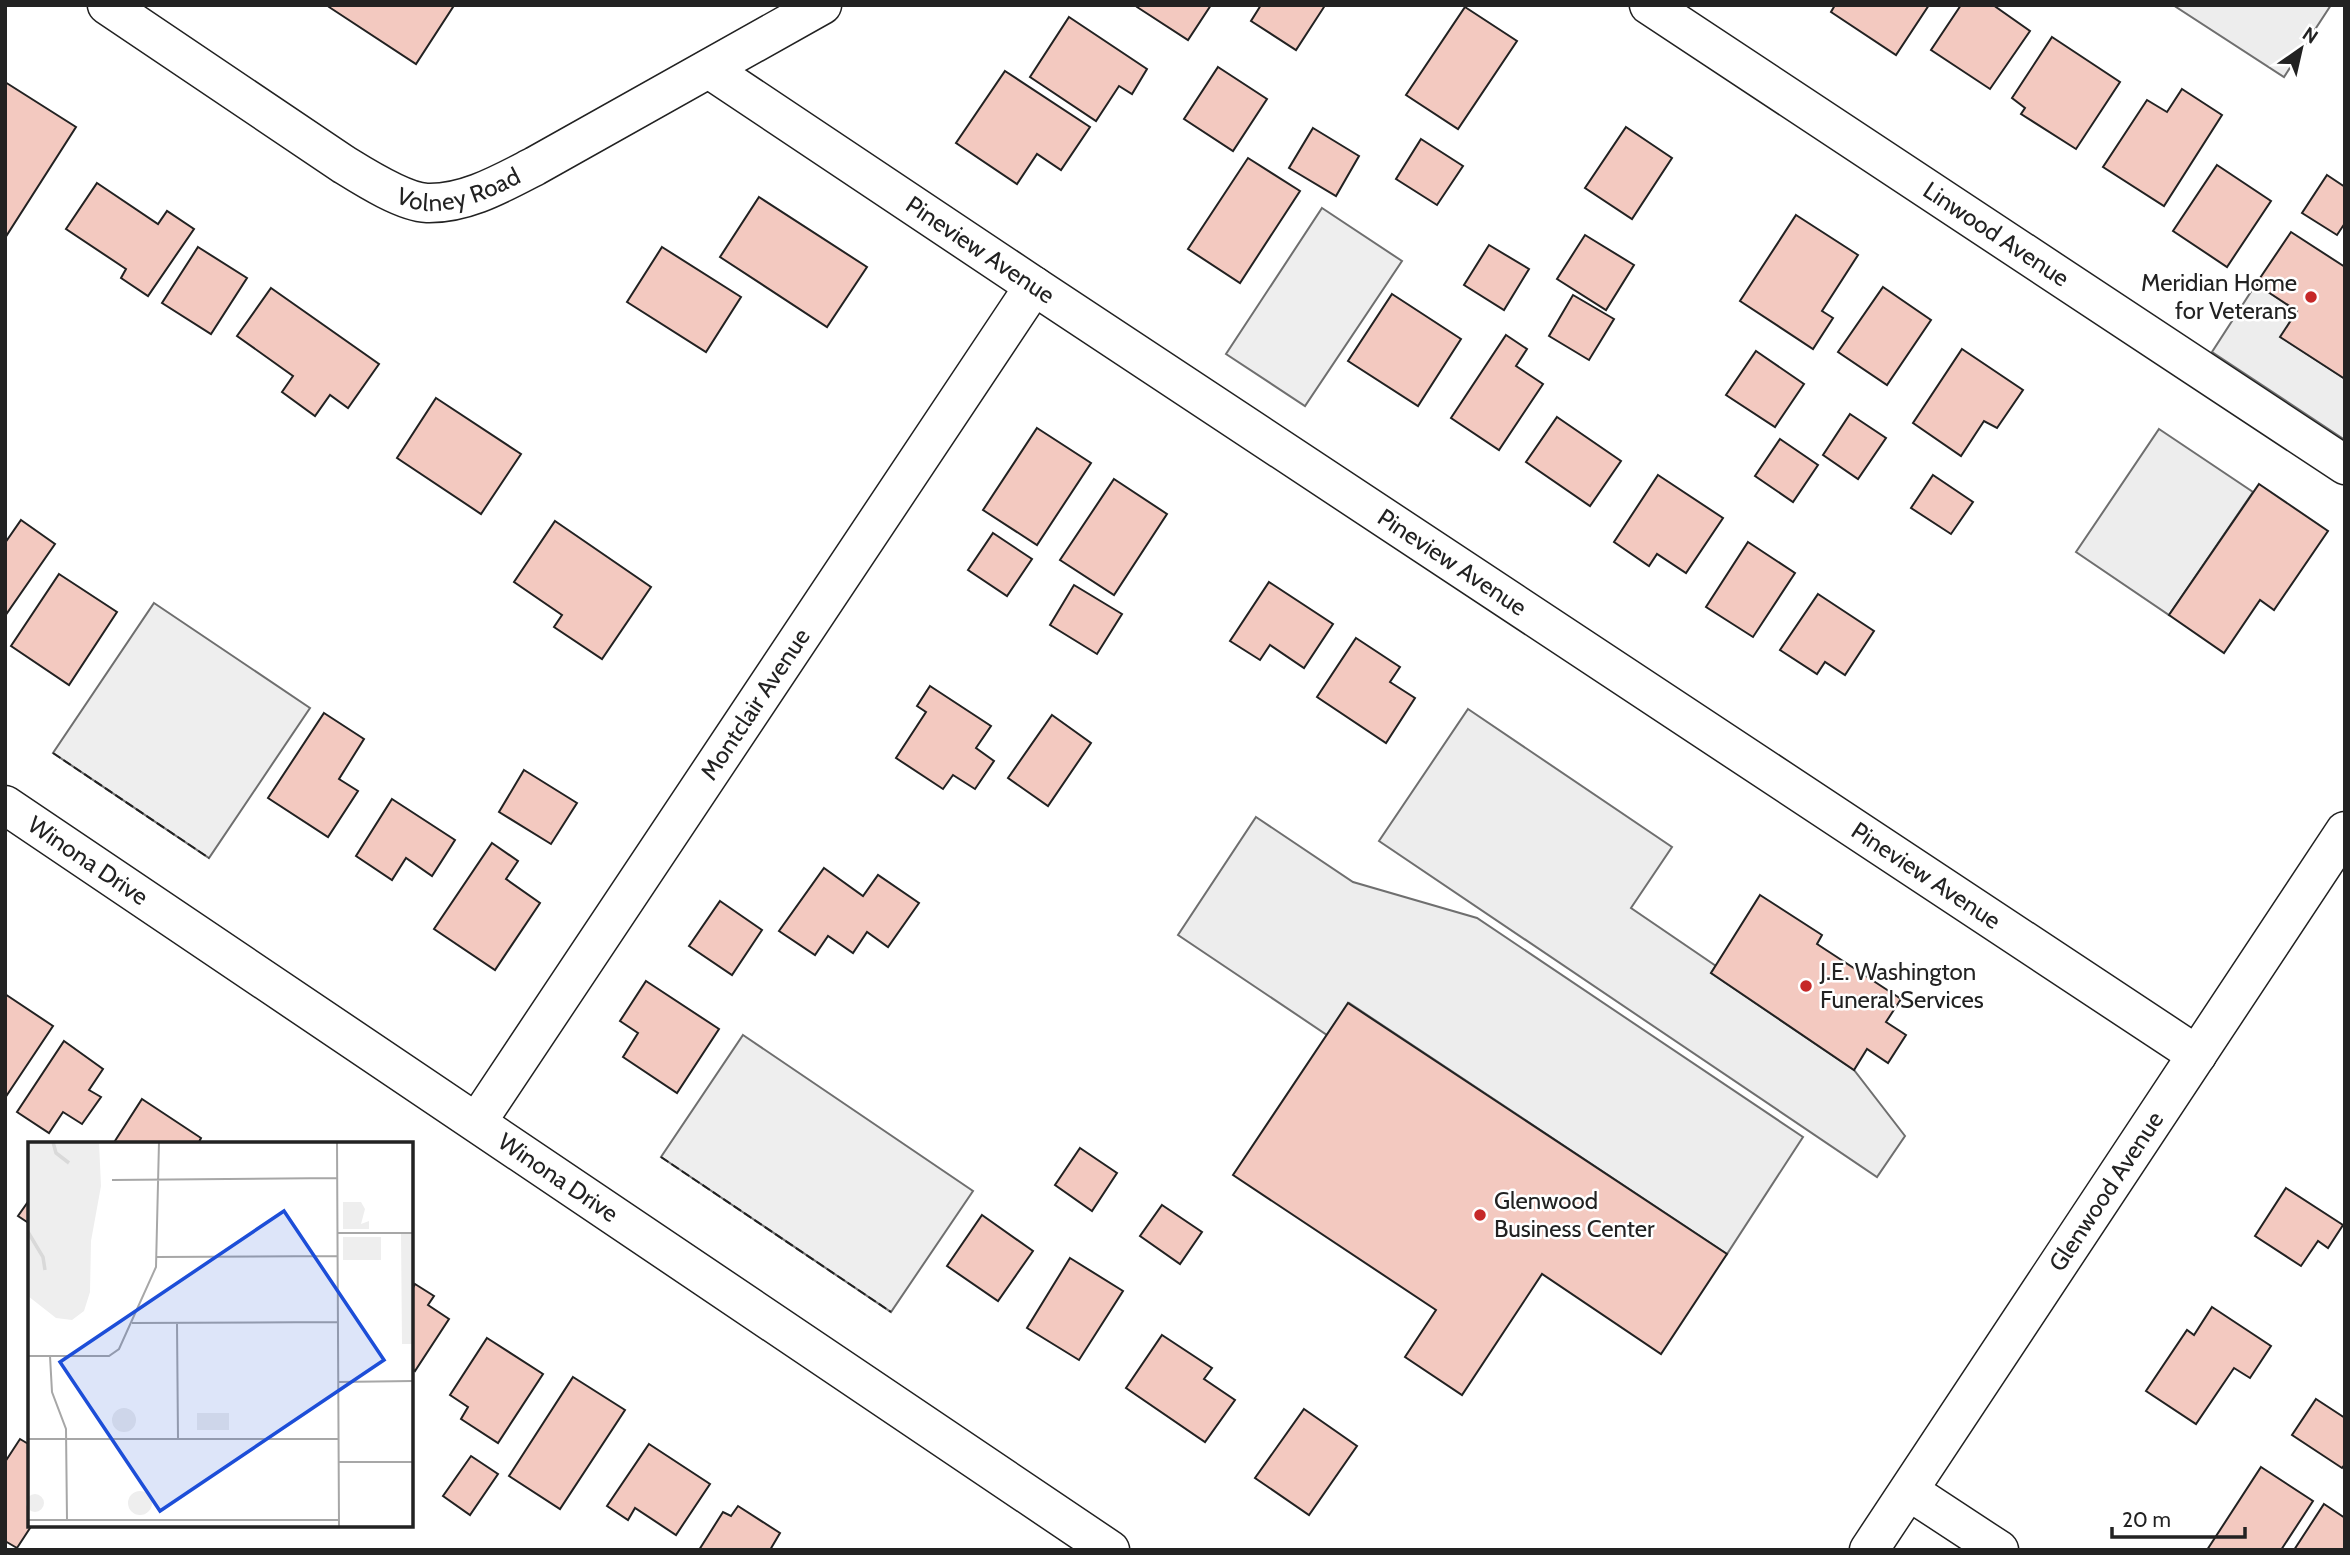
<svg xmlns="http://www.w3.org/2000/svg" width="2350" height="1555" font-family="Cabin,sans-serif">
<rect width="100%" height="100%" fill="#fff"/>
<g fill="#eee" stroke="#6f6f6f" stroke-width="2">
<path d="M1322,208l80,53 -97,145 -79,-52z"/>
<path d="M154,603l156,105 -101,150 -156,-105z"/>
<path d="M743,1035l230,156 -82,121 -230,-155z"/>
</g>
<g fill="#ededed" stroke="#6f6f6f" stroke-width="2">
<path d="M2173,5h158l-47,72z"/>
<path d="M2256,284l41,27 -16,26 64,42v61l-133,-88z"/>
<path d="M2159,429l94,63 -84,123 -93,-63z"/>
<path d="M1468,709l204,138 -41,61 85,58 -5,7 143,97 51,66 -28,41 -498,-336z"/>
<path d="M1256,817l97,65 124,36 326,219 -76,117 -378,-251 -22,32 -149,-100z"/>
</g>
<g fill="#f3c9c0" stroke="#222" stroke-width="2">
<path d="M330,5h120l3,2 -37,57 -87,-57z"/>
<path d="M1138,5h73l-23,35 -51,-33z"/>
<path d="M1261,5h61l2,2 -28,43 -45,-29z"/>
<path d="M1835,5h94l-33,50 -65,-43z"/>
<path d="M1961,5h32l37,26 -40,58 -59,-39z"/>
<path d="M1465,7l52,34 -59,88 -52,-34z"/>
<path d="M1069,17l78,52 -15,25 -13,-8 -23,35 -66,-44z"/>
<path d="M2052,37l68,45 -44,67 -55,-35 4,-6 -13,-10z"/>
<path d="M1218,67l49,32 -34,52 -49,-32z"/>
<path d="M1005,71l85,56 -29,43 -24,-16 -20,30 -61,-41z"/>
<path d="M5,82l71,45 -71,111z"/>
<path d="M2182,89l40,26 -58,91 -61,-39 44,-67 20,12z"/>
<path d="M1626,127l46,31 -40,61 -47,-31z"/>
<path d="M1313,128l46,28 -23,40 -47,-28z"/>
<path d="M1421,139l42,27 -26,39 -41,-26z"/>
<path d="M1248,158l52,33 -60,92 -52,-34z"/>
<path d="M2217,165l54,36 -44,66 -54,-36z"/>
<path d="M2327,175l18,12v36l-8,12 -35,-22z"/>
<path d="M97,183l61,41 9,-13 27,18 -46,67 -27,-18 5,-9 -60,-40z"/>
<path d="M759,197l108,70 -40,60 -107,-70z"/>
<path d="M1796,215l62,40 -36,56 11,7 -20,31 -73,-48z"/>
<path d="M2291,232l54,35v112l-65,-42 17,-26 -41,-27z"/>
<path d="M1585,235l49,30 -28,45 -49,-31z"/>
<path d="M1489,245l40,24 -25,41 -40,-25z"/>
<path d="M198,247l49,31 -36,56 -49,-31z"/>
<path d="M662,247l79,50 -35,55 -79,-50z"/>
<path d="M1883,287l48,33 -44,65 -49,-33z"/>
<path d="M271,288l108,76 -31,44 -18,-13 -15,21 -33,-24 11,-16 -56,-40z"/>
<path d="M1392,294l69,45 -43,67 -70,-45z"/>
<path d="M1573,295l41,24 -25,41 -40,-24z"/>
<path d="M1506,335l21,14 -11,17 27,18 -44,66 -48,-32z"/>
<path d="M1962,349l61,41 -26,38 -13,-7 -23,35 -48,-33z"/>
<path d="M1756,351l48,33 -29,43 -49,-32z"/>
<path d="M436,398l85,56 -40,60 -84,-56z"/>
<path d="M1850,414l36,24 -28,41 -35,-24z"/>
<path d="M1557,417l64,44 -31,45 -64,-44z"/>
<path d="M1037,428l54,35 -54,82 -54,-35z"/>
<path d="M1780,439l38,26 -25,37 -38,-26z"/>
<path d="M1658,475l65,43 -37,55 -29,-19 -8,12 -35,-24z"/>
<path d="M1933,475l40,27 -22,32 -40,-26z"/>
<path d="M1114,479l53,35 -53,81 -54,-35z"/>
<path d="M2259,484l69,47 -54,79 -14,-10 -36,53 -55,-38z"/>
<path d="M21,520l34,24 -50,72v-73z"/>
<path d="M555,521l96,66 -49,72 -48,-32 8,-12 -48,-33z"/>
<path d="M993,533l39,26 -25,37 -39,-26z"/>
<path d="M1748,542l47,31 -42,64 -47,-30z"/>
<path d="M59,574l58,38 -48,73 -58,-39z"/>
<path d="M1269,582l64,42 -29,44 -34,-23 -10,15 -30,-19z"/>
<path d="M1074,585l48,29 -25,40 -47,-29z"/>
<path d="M1818,594l56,37 -29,44 -20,-13 -8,12 -37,-24z"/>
<path d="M1356,638l44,29 -10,15 25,16 -29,45 -69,-46z"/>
<path d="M930,686l61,40 -15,22 18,13 -19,28 -22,-14 -10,14 -47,-31 30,-46 -9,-6z"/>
<path d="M324,713l40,26 -25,40 19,12 -30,46 -60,-39z"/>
<path d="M1052,715l39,28 -43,63 -40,-28z"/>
<path d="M524,770l53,33 -26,41 -52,-32z"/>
<path d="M392,799l63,41 -23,36 -26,-18 -14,22 -36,-24z"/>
<path d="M492,843l26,18 -12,18 34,24 -45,67 -61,-41z"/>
<path d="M824,868l39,28 15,-21 41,28 -31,44 -21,-15 -14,21 -25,-17 -13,19 -36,-24z"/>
<path d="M1760,895l62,40 -5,9 84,55 -15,23 20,13 -18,28 -21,-14 -13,21 -143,-97z"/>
<path d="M720,901l42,29 -30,45 -43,-29z"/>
<path d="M646,981l73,48 -42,64 -54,-36 15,-24 -18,-12z"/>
<path d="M5,994l48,32 -48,72z"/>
<path d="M1348,1003l379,251 -66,100 -119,-80 -80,121 -57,-38 31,-47 -203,-135z"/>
<path d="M64,1041l39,28 -14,21 12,7 -19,27 -19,-12 -14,21 -32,-21z"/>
<path d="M142,1099l59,39 -3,6h-85z"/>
<path d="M1080,1148l37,25 -25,38 -37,-26z"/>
<path d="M2286,1188l57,37 -15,23 -10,-7 -17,25 -46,-30z"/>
<path d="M30,1199v25l-12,-8z"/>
<path d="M1162,1205l40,27 -22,32 -40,-28z"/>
<path d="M982,1215l51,36 -35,50 -51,-35z"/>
<path d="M1070,1258l53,33 -44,69 -52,-32z"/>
<path d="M415,1284l19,12 -6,9 21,14 -34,52 -4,-3v-77z"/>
<path d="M2212,1307l59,39 -21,32 -16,-10 -38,56 -50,-33 41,-61 7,5z"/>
<path d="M1162,1335l50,33 -8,11 31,21 -30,42 -79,-54z"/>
<path d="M487,1338l56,36 -45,69 -37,-24 7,-12 -18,-12z"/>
<path d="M573,1377l52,33 -65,99 -51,-33z"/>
<path d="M2316,1399l29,19v46l-3,4 -50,-33z"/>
<path d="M1304,1409l53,37 -48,69 -54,-37z"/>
<path d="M20,1439l10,6v80h2l-15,23 -12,-7v-79z"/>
<path d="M649,1444l61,40 -34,51 -41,-27 -7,12 -21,-14z"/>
<path d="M471,1456l27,18 -28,41 -27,-19z"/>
<path d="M2261,1467l52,34 -32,49h-74z"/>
<path d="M2324,1504l21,14v32h-51z"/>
<path d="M738,1506l42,27 -10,17h-71l24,-38 8,4z"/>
</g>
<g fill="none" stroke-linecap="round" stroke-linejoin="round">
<defs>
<g id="minor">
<path id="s1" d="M107,5l236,159c21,13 60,38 84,39 39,1 75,-20 108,-37l287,-161"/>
<path id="s2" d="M1649,5l696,460"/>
<path id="s3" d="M709,69l325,217 1163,769"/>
<path id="s4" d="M5,805l1105,745"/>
<path id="s5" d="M477,1122l557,-836"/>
<path d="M1909,1491l90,59"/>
</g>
<g id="major">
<path id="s6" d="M1869,1550l476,-719"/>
</g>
</defs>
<use href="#minor" stroke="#222" stroke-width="41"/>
<use href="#major" stroke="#222" stroke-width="41"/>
<use href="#minor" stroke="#fff" stroke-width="38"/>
<use href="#major" stroke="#fff" stroke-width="38"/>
<g stroke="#222" stroke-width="2" stroke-dasharray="9 3.5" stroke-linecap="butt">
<path d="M53,753l156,105"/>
<path d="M661,1157l230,155"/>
</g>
</g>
<g fill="#c62828" stroke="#fff" stroke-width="2.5">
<circle cx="2311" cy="297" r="7"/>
<circle cx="1806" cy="986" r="7"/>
<circle cx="1480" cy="1215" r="7"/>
</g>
<g text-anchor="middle" stroke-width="5" stroke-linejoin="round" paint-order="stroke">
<g font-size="24" fill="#222" stroke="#fff">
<text dy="8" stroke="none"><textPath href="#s1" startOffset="411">Volney Road</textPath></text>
<text dy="8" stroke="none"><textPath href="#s2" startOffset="416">Linwood Avenue</textPath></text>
<text dy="8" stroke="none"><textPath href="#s3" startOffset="326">Pineview Avenue</textPath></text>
<text dy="8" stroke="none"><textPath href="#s3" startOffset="892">Pineview Avenue</textPath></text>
<text dy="8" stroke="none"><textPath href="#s5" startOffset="502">Montclair Avenue</textPath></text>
<text dy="8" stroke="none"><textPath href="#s4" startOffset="100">Winona Drive</textPath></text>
<text dy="8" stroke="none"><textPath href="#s3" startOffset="1460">Pineview Avenue</textPath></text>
<text dy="8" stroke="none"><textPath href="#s4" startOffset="667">Winona Drive</textPath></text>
<text dy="8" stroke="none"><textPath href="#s6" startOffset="430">Glenwood Avenue</textPath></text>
</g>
<g font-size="24" fill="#222" stroke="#fff" text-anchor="start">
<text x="2297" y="291" text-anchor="end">Meridian Home<tspan x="2297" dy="28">for Veterans</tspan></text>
<text x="1820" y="980">J.E. Washington<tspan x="1820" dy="28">Funeral Services</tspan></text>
<text x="1494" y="1209">Glenwood<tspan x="1494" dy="28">Business Center</tspan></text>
</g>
</g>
<g transform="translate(28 1142)">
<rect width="385" height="385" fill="#fff"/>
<path d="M0,0h71l2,44 -10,55 -1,51 -6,19 -12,9 -16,-2 -28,-22zM315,60h18l4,7 -4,15 8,-3v8h-26zM373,91h12v111h-11zM315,95h38v23h-38zM84 278a12 12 0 1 1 24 0a12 12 0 1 1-24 0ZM169,271h32v17h-32zM100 361a12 12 0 1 1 24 0a12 12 0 1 1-24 0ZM-2 361a9 9 0 1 1 18 0a9 9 0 1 1-18 0Z" fill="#eee"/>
<path fill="none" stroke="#d9d9d9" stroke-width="3.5" d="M25,0l3,11 13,10M0,90l15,25 2,13"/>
<path fill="none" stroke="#a7a7a7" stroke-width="2" d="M309,0l2,385M84,38l225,-2M309,91h76M129,115l180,-1M104,181l205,-1M149,181l1,116M0,214h81l10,-7 37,-82 3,-125M22,214l2,36 14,37 1,91M310,240l75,-1M0,297h310M311,320h74M0,378h311"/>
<path fill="#1d4ed8" fill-opacity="0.15" stroke="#1d4ed8" stroke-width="3.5" d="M256,69l100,149 -224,151 -100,-149z"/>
<rect width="385" height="385" fill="none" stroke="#222" stroke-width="3.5"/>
</g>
<rect width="2350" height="1555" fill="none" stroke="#222222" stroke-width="14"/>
<g transform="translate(2301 49) rotate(34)" stroke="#ffffff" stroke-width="5" paint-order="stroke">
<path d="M0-5L12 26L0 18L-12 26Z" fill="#222222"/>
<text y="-10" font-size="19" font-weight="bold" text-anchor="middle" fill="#222222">N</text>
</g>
<path d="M2112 1527v10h133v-10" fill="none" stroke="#222222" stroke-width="3.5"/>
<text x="2122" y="1527" font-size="21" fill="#222222" stroke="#ffffff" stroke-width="5" paint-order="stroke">20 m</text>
</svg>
